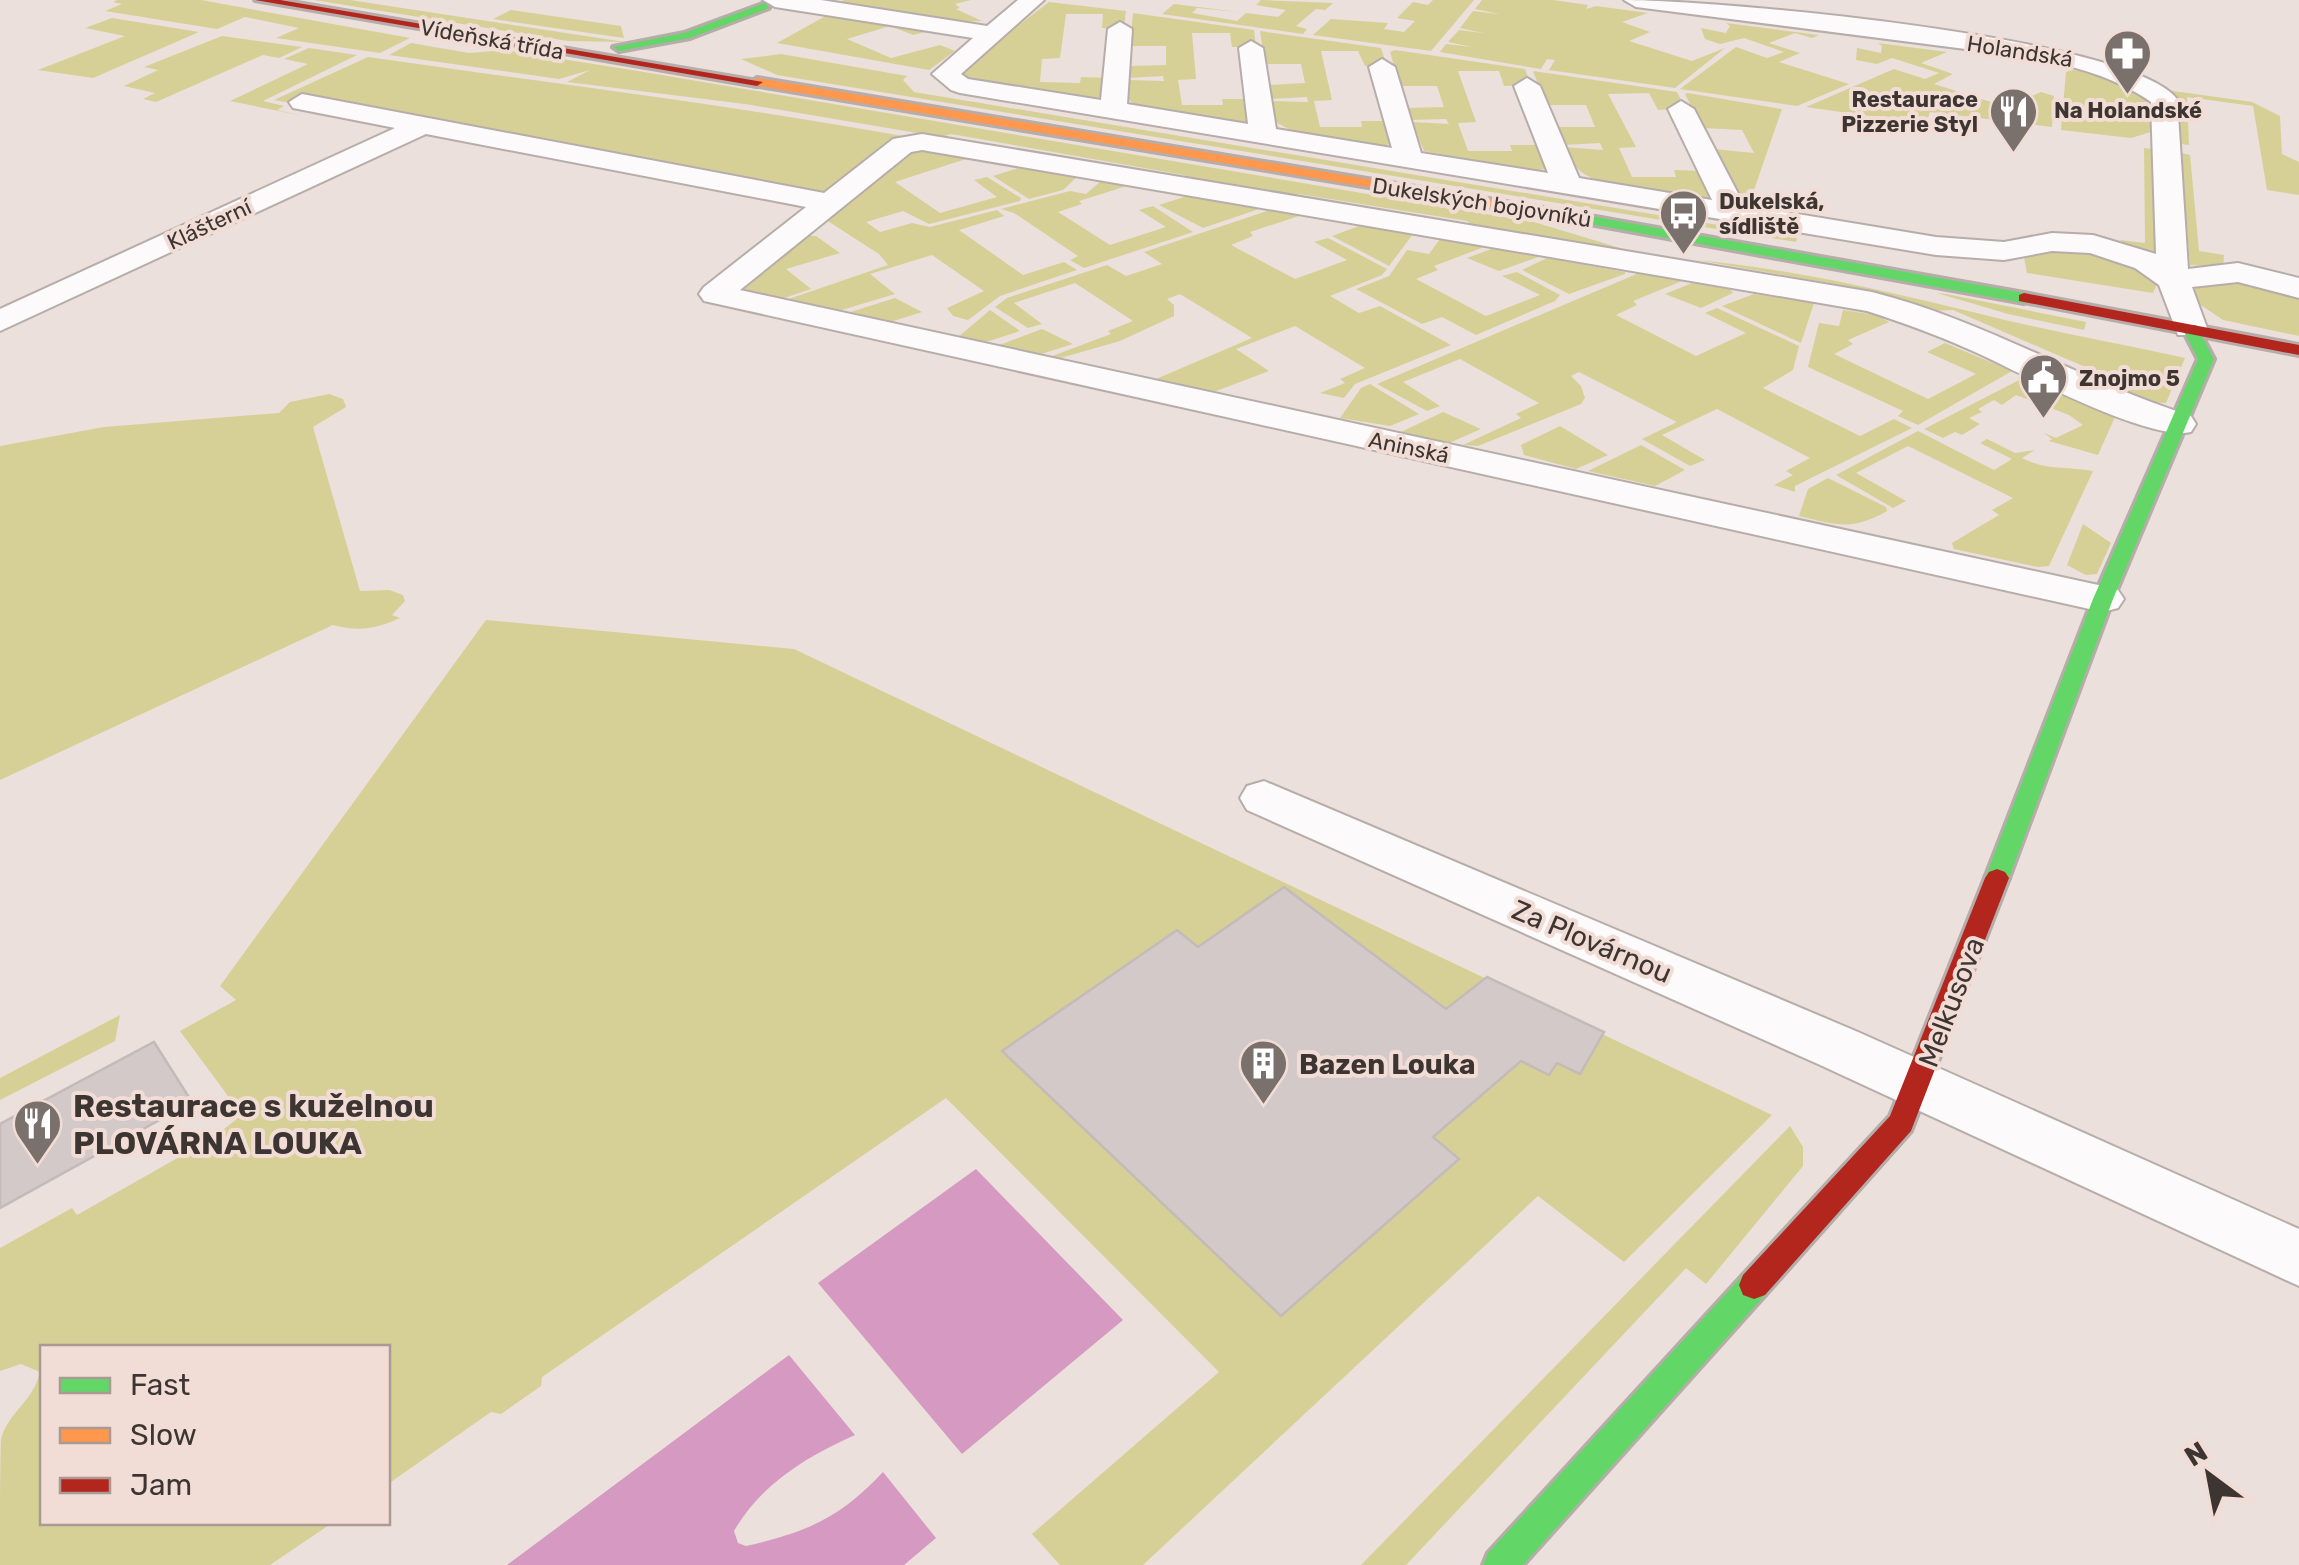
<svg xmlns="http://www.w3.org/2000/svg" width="2299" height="1565" font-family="Rubik,sans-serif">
<rect width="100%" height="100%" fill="#ebe0db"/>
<g fill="#d6d096">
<path d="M117,0h84l209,38 -30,15 -104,-15 23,-10 -54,-11 -28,12 -112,-18 17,-7 -9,-2z"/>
<path d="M314,0h36l275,42 -57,-1z"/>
<path d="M844,0h127l-16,4 5,4 -4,1 26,12 -31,1 -115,-18z"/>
<path d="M1261,0l72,3 -8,7 -9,-1 -20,17 11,3 -4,5 -141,-20 12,-10 65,8 -42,-4 -5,5 45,8 9,-8 32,4 8,-7 -30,-5z"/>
<path d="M1433,0h41l-43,51 -118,-16 18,-16 57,4 -4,6 20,3 11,-11 -18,-3 16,-16 15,3z"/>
<path d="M1482,0h71l35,5 -2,4 10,-3 52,7 -26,9 28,10 -21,9 63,20 33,-13 -50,40 -126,-18 6,-10 -8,-1 -6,10 -101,-17 6,-8 26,3 -24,-5 11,-12 24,3 -23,-5 13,-17 26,3 -24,-5z"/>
<path d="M1049,2l77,9 -2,17h-22l1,-14h-37l-6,44 -18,1 -2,23 40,1 1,-6 27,1 -1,20 -11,3 -131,-24 -4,-5 4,-6z"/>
<path d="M511,10l110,16 3,12 -131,-19z"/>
<path d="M831,13l102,17 -20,5 -23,-9 -43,13 44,19 49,-13 15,6 -26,19 -152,-27z"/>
<path d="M1133,13l121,17 2,17h-24l-2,-14h-38l4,46 -18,1 4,25h41l-1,-6h29l3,23 -11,2 -104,-16 -10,-8v-20l35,1 -1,-5 -35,2 1,-12 37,-1v-19h-36z"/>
<path d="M112,18l87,14 -106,46 -55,-8 87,-34 -40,-8z"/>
<path d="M1726,23l93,12 -7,3 -17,-5 -26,10 31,10 -21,9 70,22 -52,22 -117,-17 56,-42 31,11 17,-6 -40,-14 -24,6 -15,-5 -4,-11 25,5 4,-7z"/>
<path d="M1260,31l121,17 6,18h-22l-7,-15h-37l11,49 -18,1 6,26h42l-1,-6h29l5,23c-31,5 -97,-5 -122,-24l-2,-19 37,1 -1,-5 -37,2 -2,-14 37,-2 -4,-19h-36z"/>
<path d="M222,36l80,11 -23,11 -16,-3 -107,47 -13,-3 12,-6 -31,-7 34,-16 -14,-3z"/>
<path d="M411,43l58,10 36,-3 133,21 896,151 96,29 -2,3 -152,-26 -9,-7 -168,-27 -13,2 -95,-16 -7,-5 -233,-41 -10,3 -196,-33 -178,-22 23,-12 -31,9 -170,-24z"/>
<path d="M1878,43l69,9 -26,11 32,11 -19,10 73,23 34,-15 13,4 -2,31 -122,-15 -4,12 -120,-17 88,-38 31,10 14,-6 -47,-15 -15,6 -21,-4 1,-12 24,5 1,-7z"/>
<path d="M309,48l48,7 -94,46 21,5 -7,4 26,6 -73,-15 78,-37 -24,-5z"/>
<path d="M1395,50l130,19 6,16 -27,1 -5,-15h-41l18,51 -18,1 10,28h44l-2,-6h31l9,23 -17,3 -109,-20 -12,-29 37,2 -3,-5 -35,1 -5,-12 38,-1 -7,-21h-37l-10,-34z"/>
<path d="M781,54l126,22 -4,4 11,12 883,146 -1,4 -1019,-167 -36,-16z"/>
<path d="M368,57c179,26 357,47 535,79l-68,56 -14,3 -547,-95z"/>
<path d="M2072,70l28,2 54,29v30l-23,7 -70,-8 5,-58z"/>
<path d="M1533,71l144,21 8,16 -27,2 -9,-17 -41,1 28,53 -17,1 13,29h44l-2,-7 29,1 12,25 -15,2 -101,-17c-20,-8 -26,-14 -34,-34l38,3 -3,-7 -36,2 -9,-18h40l-9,-22h-40z"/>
<path d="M2166,90l86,12 28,14 2,38 17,8v33l-32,-5 -14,-84 -66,-9 2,48 -8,-1 -3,-45z"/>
<path d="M1688,93l94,16 -29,84 -17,2 -23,-46 41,4 -12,-23 -40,-2 -17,-34z"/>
<path d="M2144,148l9,1 5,115 -25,-12 -13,-12 25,3z"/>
<path d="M916,150l53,8 -74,24 45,31 57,-16 -23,-17 13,-3 34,21 -1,3 -91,23 -26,-13 -37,11 14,10 32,-9 18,4 67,-17 7,6 -45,14 64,45 41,-13 13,8 -77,26 -32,24 -15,-4 -6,-8 37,-17 -52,-36 -62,19 25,20 -60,18 -52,-11 105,-36 -9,-11 -56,-36 83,-64z"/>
<path d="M2181,153l9,2 9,96 25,4 -1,12 -33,-2z"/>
<path d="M1022,167l55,9v1l-14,13 -34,9 -36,-23z"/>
<path d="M1101,181l29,4 -51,16 3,3 -24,8 52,33 56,-18 -27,-17 14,-4 40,26 -109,36 -14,-8 8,-4 -64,-43 -13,-4 69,-18 16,3z"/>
<path d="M1187,196l75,12 -59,20 -44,-23z"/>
<path d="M1270,210l32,5 -52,17 3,4 -22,9 64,34 52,-19 -33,-18 14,-4 59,31 -5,6 -52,21 29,17 21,-7 71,39 -96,39 -11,14 -24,-5 25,-10 -5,-4 25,-11 -70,-42 -59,23 33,22 -58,22 -55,-14 96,-41 -72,-44 -13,5 7,6v11l-54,25 -63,18 -10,-1 64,-24 -3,-3 25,-10 -58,-38 -61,20 28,21 -14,4 -33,-21 12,-9 100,-33 19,11 36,-12 -18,-12z"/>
<path d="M1359,226h8l46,8 -24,32 -57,-30z"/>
<path d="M803,235l13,1 24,17 -54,16 25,20 -33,11 -45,-10z"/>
<path d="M1440,239l44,8 -50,19 4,4 -22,9 70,37 54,-21 -38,-19 15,-4 43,23 -5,6 -79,34 -34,-18 -20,7 -66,-35 33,-13 18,-26 22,4z"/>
<path d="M2061,245l54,8 43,29 -5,11 -126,-20 -4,-21z"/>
<path d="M1494,248l47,8 -42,15 -32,-13z"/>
<path d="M1547,258l78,14v2l-56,20 -47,-24z"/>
<path d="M1697,260c105,10 206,35 308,60 60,14 120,25 180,38l-19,45 -29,-1 -30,-12 -1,-14 -153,-66 -30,1 -72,-19 -10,-7z"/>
<path d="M1639,273l43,8 -49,20 4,4 -21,10 80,41 50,-23 -41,-20 12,-5 82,38 -6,24 -30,18 97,48 34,-17 18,9 -117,58v6l-21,-7 19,-10 -7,-4 24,-13 -93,-49 -55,26 43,25 -15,6 -48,-27 35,-17 -98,-50 -8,4 10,10 4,12 -4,6 -103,42 -15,-1 58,-27 -5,-4 23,-11 -79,-44 -57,23 37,24 -13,5 -50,-27z"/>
<path d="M2237,280l62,15v41l-76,-16 -28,-19v-14z"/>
<path d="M1692,283l38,6 3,4 -32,15 -36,-14z"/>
<path d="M1937,293l9,1 140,28 -2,8 -76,-16z"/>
<path d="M1754,294l60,9 -13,40 -79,-37z"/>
<path d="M895,298l27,14 -35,11 -43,-9z"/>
<path d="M990,310l30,21 -37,12 -26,-5z"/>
<path d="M1843,310l34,5 12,7 -41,18 5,4 -19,10 94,45 48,-25 -49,-22 18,-9 67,28 -94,54 -20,-9 5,-5 -95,-44 11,-44 20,3z"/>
<path d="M1042,329l31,15 -35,11 -41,-9z"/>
<path d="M2023,378l92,39 -17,38 -49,-14 3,-2 -8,-6 12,5 27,-13 -14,-10 -53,-20 -14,10 -8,-5 -16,9 4,3 -13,6 11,6 -18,11 -7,-3 -12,6 -19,-9z"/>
<path d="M1370,384l49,30 -29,12 -50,-8 21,-30z"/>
<path d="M329,394l14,5 3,8 -33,20 47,164 29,-1 14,5 2,6 -13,14 8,3c-25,11 -41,14 -67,7l-333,155v-334l104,-19 175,-14 11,-11z"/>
<path d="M1443,412l38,17 -32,14 -48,-11z"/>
<path d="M1560,426l48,29 -32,14 -52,-14 -3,-10z"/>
<path d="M1918,431l76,39 18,-11 -32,-16 7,-4 28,14 20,-3 -13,8c27,13 42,8 71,13l-44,95 -11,1 -84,-18 -2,-6 47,-28 -7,-5 21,-12 -105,-52 -52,27 50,28 -13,7 -57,-33z"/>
<path d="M1641,445l44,25 -30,16 -67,-15z"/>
<path d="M1828,478l58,29 1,4c-35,20 -50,14 -88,5l9,-27z"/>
<path d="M2083,524l28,19 -14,31 -11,1 -19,-10z"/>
<path d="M486,620l308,29 978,466 -148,147 -86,-66 -395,369h-83l-28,-31 187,-162 -273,-274 -404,279 -1,9 -40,28 -10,-2 -103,72v-136h-346v174l290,1 -62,42h-270c0,-27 0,-105 1,-126 8,-28 32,-37 39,-67l-19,-8 -21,7v-123l72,-40 5,7 134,-76 31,-24 -62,-84 56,-31 -16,-14z"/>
<path d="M120,1015l-5,26 -115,59v-22z"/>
<path d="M1790,1126l13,21v19l-97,118 -20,-16 -280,297h-45z"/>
</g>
<g fill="#d69ac2">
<path d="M976,1169l147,151 -161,134 -144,-171z"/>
<path d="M789,1355l66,80c-49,22 -94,49 -121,96l4,12 8,3c61,-14 94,-28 137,-74l53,66 -32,27h-397z"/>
</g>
<g fill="#d2c9c8" stroke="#c4bbb9" stroke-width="2.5">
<path d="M1284,887l162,122 41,-32 117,55 -24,42 -23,-11 -8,12 -28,-14 -88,76 26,22 -178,157 -279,-265 175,-121 21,17z"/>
<path d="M154,1042l38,60 -192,106v-84z"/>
</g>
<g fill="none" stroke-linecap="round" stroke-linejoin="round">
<defs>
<g id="street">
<path d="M763,0h58l166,26 31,-26h26l-83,74 7,5 133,21 7,-71 12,-7 12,7 -5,75 121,20 -9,-76 12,-7 12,7 13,81 116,19 -23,-81 13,-8 13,8 26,86 127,20 -34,-87 13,-8 13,8 39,92 133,22 -44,-91 13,-8 13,8 50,96 192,32 68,5 48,-9 41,2 63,19 -5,-152c-37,-26 -79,-36 -123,-45l-392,-50 -12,-7c91,0 505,36 553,99l11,170 50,-6 61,15v20l-61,-16 -46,5 15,41 -5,7h-24l-19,-50 -24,-17 -45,-15 -38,-2 -48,9 -68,-5 -976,-162 -9,-3 -19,-16 41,-36 -198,-31z"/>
<path d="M302,94l522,99 69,-54 29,-5 950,158c111,28 210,89 319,124l5,8 -5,8c-42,10 -172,-60 -216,-80 -35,-16 -71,-29 -108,-41l-945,-161 -11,2 -171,138 1363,296 15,4 6,9 -6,9 -15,4 -1399,-311 -5,-7 5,-7 102,-80 -380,-73 -426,197v-22l395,-181 -102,-20 -4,-6z"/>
<path d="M1264,781l594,251 441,197v57l-481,-222 -571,-254 -7,-12 7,-12z"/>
</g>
<g id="fast">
<path d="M765,3l4,5 -79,30 -71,13 -6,-4 71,-14z"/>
<path d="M1573,213l451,80 8,5 -8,5 -456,-83v-6z"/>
<path d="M2184,325h12l18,34 -101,240 -104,279 -4,6h-16l-4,-6 108,-279 105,-240 -16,-31z"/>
<path d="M1754,1271l11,4 4,10 -4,10 -242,270h-40l5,-12 255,-278z"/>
</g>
<path id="slow" d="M757,78l816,135 7,4 -7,4 -820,-136 -2,-3z"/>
<g id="jam">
<path d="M255,0h25l483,82 -6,4z"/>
<path d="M2024,293l275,52v10l-280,-54v-6z"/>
<path d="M1997,869l8,3 4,6 -98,253 -146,164 -11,4 -11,-4 -4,-10 4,-10 147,-159 95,-238 4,-6z"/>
</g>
</defs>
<use href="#street" stroke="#b6adaa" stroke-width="4"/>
<use href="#fast" stroke="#b6adaa" stroke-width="6"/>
<use href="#slow" stroke="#b6adaa" stroke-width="6"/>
<use href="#jam" stroke="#b6adaa" stroke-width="6"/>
<use href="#street" fill="#fcfafa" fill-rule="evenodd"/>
<use href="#fast" fill="#63d668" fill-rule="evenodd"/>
<use href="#slow" fill="#ff974d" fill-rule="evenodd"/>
<use href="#jam" fill="#b3261e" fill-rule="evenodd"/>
</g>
<defs>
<symbol id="pharmacy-pin" viewBox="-11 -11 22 30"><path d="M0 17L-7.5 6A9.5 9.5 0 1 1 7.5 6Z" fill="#7a716d" stroke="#f1ddd5"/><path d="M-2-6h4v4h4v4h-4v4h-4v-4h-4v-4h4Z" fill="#fff"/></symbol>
<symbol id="restaurant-pin" viewBox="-11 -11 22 30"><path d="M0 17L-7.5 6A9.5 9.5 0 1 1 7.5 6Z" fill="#7a716d" stroke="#f1ddd5"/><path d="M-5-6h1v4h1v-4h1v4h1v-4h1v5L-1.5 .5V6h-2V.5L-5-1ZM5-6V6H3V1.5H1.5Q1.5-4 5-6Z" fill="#fff"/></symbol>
<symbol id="bus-pin" viewBox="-11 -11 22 30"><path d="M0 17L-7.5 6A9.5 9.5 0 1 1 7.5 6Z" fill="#7a716d" stroke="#f1ddd5"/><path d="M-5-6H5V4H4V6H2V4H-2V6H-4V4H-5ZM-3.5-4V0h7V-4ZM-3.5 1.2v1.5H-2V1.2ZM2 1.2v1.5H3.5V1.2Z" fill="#fff"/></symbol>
<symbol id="civic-pin" viewBox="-11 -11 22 30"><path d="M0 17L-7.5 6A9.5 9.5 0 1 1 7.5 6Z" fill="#7a716d" stroke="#f1ddd5"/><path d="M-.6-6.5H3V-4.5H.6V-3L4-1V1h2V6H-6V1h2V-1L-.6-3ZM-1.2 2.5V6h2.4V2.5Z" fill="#fff"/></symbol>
<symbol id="building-pin" viewBox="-11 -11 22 30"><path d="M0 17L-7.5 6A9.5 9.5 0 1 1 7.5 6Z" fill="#7a716d" stroke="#f1ddd5"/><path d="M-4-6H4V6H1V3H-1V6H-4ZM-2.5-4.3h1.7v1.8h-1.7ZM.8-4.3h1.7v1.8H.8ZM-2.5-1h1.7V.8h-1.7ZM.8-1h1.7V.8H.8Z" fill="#fff"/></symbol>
</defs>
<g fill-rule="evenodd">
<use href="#pharmacy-pin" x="2100" y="26" width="55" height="75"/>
<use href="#restaurant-pin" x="1986" y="84" width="55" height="75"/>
<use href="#bus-pin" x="1656" y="186" width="55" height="75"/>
<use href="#civic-pin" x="2016" y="350" width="55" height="75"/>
<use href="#building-pin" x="1236" y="1036" width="55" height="75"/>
<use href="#restaurant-pin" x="10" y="1096" width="55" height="75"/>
</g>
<g text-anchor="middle" stroke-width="8" stroke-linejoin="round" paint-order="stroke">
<g font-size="22" fill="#3d3532" stroke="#f1ddd5">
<text transform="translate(492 39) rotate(10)" y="8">Vídeňská třída</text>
<text transform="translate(2020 51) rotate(9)" y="8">Holandská</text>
<text transform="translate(1482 202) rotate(9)" y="8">Dukelských bojovníků</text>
<text transform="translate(209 224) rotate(-25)" y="8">Klášterní</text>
<text transform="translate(1409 447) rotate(12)" y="8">Aninská</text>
</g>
<g font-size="22" font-weight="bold" fill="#3d3532" stroke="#f1ddd5" text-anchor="start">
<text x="1978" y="107" text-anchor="end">Restaurace<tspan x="1978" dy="25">Pizzerie Styl</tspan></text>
<text x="2128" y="118" text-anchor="middle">Na Holandské</text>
<text x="1719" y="209">Dukelská,<tspan x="1719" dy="25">sídliště</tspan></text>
<text x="2079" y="386">Znojmo 5</text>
</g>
<g font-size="28" fill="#3d3532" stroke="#f1ddd5">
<text transform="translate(1592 941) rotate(23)" y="10">Za Plovárnou</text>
<text transform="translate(1951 1002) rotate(-69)" y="10">Melkusova</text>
</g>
<g font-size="28" font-weight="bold" fill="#3d3532" stroke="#f1ddd5" text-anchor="start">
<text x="1299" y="1074">Bazen Louka</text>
</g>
<g font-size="32" font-weight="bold" fill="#3d3532" stroke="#f1ddd5" text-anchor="start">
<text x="73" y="1117">Restaurace s kuželnou<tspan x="73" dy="37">PLOVÁRNA LOUKA</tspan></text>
</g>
</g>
<rect x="40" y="1345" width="350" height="180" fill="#f1ddd5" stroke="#a99a94" stroke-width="2.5"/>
<rect x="60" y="1378" width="50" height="15" fill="#63d668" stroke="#a99a94" stroke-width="2.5"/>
<text x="130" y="1395" font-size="30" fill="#3d3532">Fast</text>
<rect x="60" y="1428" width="50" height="15" fill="#ff974d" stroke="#a99a94" stroke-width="2.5"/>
<text x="130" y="1445" font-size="30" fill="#3d3532">Slow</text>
<rect x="60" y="1478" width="50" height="15" fill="#b3261e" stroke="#a99a94" stroke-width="2.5"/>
<text x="130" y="1495" font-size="30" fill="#3d3532">Jam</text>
<g transform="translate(2209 1475) rotate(328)" stroke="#f1ddd5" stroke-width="8" paint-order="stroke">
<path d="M0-8L18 38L0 25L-18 38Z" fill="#3d3532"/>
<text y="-15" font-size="28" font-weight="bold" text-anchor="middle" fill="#3d3532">N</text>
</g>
</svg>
